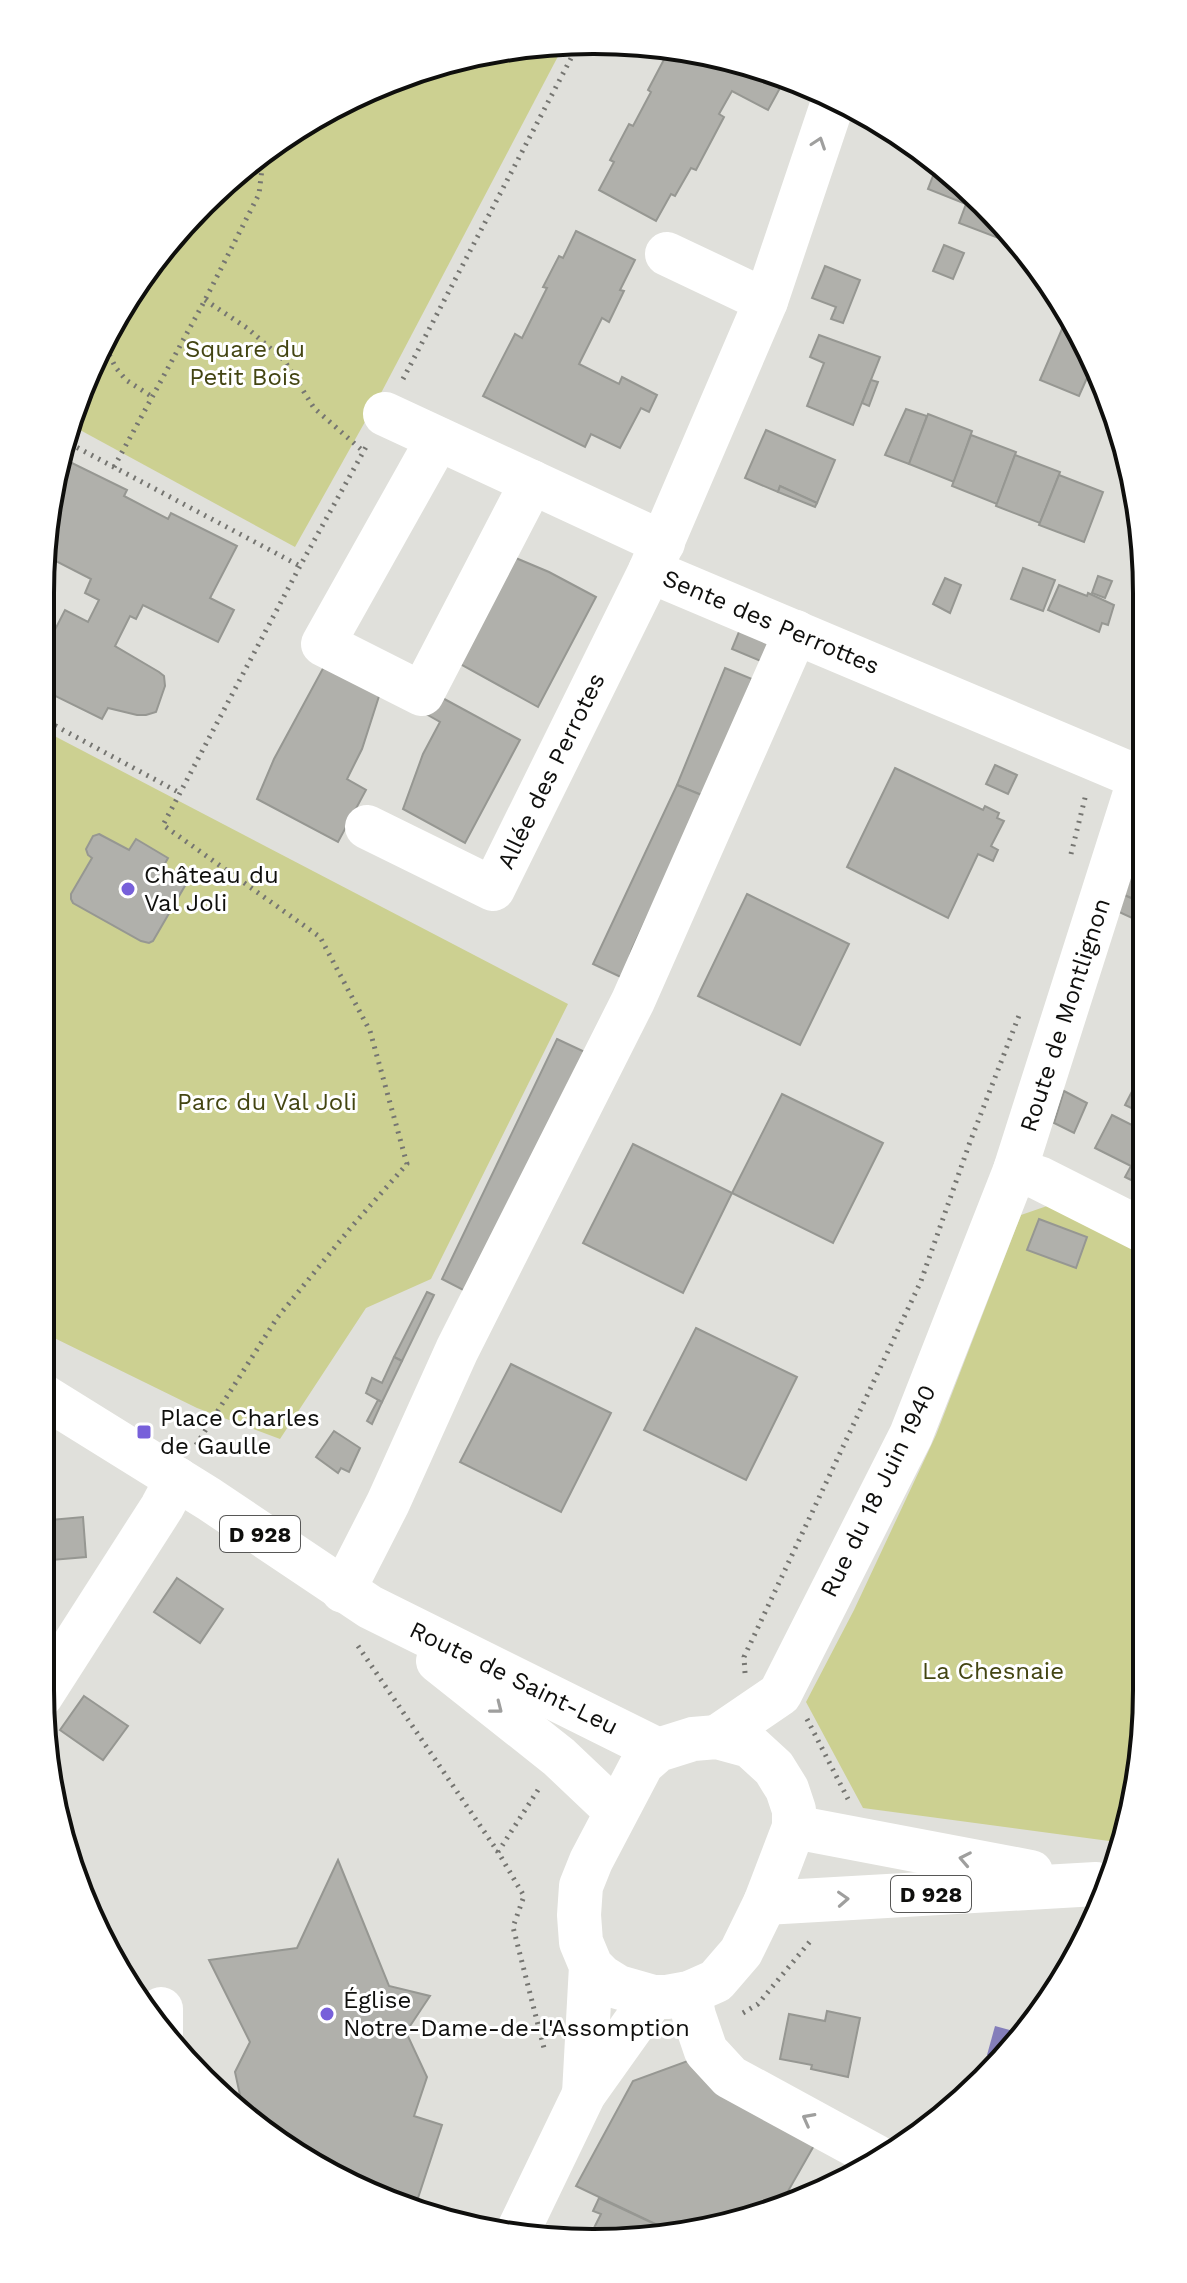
<svg xmlns="http://www.w3.org/2000/svg" width="1187" height="2283" font-family="'Work Sans',sans-serif">
<rect width="100%" height="100%" fill="#e0e0db"/>
<g fill="#ccd091">
<path d="M565,43l-185,352 -85,152 -226,-123 28,-76 58,-92 74,-79 88,-63 99,-45 106,-24z"/>
<path d="M41,729l527,275 -137,275 -65,29 -86,131 -83,-31 -157,-77z"/>
<path d="M1047,1206l97,49 2,470 -18,107 -4,11 -261,-35 -57,-106 48,-92 82,-175 85,-220z"/>
</g>
<path fill="#847eba" d="M995,2026l30,8 -23,25 -15,-4z"/>
<g fill="#b0b0ab" stroke="#969792" stroke-width="2">
<path d="M670,48l67,11 49,18 -18,33 -36,-19 -13,23 5,3 -28,53 -5,-2 -16,28 -4,-2 -15,27 -57,-31 15,-28 -4,-2 19,-36 4,2 18,-34 -3,-2z"/>
<path d="M938,163l20,14 61,65 -17,-6 -1,3 -42,-16 7,-19 -38,-15z"/>
<path d="M576,231l59,29 -15,30 4,1 -15,31 -7,-4 -23,46 40,20 3,-7 35,18 -8,17 -8,-4 -21,40 -29,-14 -6,13 -102,-51 32,-62 7,4 25,-50 -4,-1 16,-31 4,2z"/>
<path d="M944,245l20,8 -11,26 -20,-8z"/>
<path d="M825,266l35,14 -17,43 -12,-4 5,-12 -24,-9z"/>
<path d="M1065,322l7,3 24,42 -1,3 -4,-1 -12,27 -39,-16z"/>
<path d="M819,335l61,22 -27,68 -46,-19 17,-43 -14,-6z"/>
<path d="M871,380l7,2 -9,24 -7,-3z"/>
<path d="M906,409l21,7 -18,48 -24,-9z"/>
<path d="M928,414l44,17 -18,51 -45,-18z"/>
<path d="M766,430l69,30 -18,43 -37,-17 -2,6 -33,-14z"/>
<path d="M971,435l45,17 -19,52 -45,-18z"/>
<path d="M1015,455l45,17 -20,51 -44,-17z"/>
<path d="M57,461l10,5 3,-4 57,28 -3,6 44,23 3,-6 66,33 -27,52 24,12 -16,32 -75,-37 -7,14 -6,-3 -15,30 44,26 5,4 1,10 -9,26 -10,3h-9l-29,-7 -6,11 -61,-30v-32l24,-47 23,12 11,-22 -14,-7 6,-14 -49,-25z"/>
<path d="M1059,475l44,17 -19,50 -45,-17z"/>
<path d="M780,486l37,17 -2,4 -37,-15z"/>
<path d="M511,556l38,16 47,25 -58,110 -83,-46z"/>
<path d="M1023,568l32,12 -12,31 -32,-12z"/>
<path d="M1098,576l14,5 -7,17 -13,-5z"/>
<path d="M945,578l16,7 -11,28 -17,-9z"/>
<path d="M1059,585l28,11 1,-3 26,12 -6,20 -6,-2 -3,9 -51,-22z"/>
<path d="M743,622l31,13 -11,27 -31,-13z"/>
<path d="M327,661l54,29 -19,59 -15,30 19,11 -28,52 -81,-43 17,-40z"/>
<path d="M725,668l27,11 -48,117 -27,-11z"/>
<path d="M437,695l83,45 -55,103 -62,-34 20,-55 17,-32 -14,-8z"/>
<path d="M995,765l22,10 -9,19 -22,-10z"/>
<path d="M895,768l88,42 2,-4 14,7 -2,5 7,3 -13,25 7,4 -5,11 -15,-7 -30,64 -101,-51z"/>
<path d="M44,782l10,5 -13,28v-26z"/>
<path d="M677,785l27,11 -72,153 -9,29 -30,-14z"/>
<path d="M99,834l30,16 7,-11 32,19 -6,11 24,15 -33,57 -4,2 -8,-2 -68,-38 -2,-4v-5l21,-36 -4,-3 -2,-6 7,-13z"/>
<path d="M1139,851l4,2v41l-3,8 -16,-7z"/>
<path d="M747,894l102,50 -49,101 -102,-49z"/>
<path d="M1124,895l19,8v20l-24,-11z"/>
<path d="M557,1039l30,14 -116,241 -29,-15z"/>
<path d="M1143,1070h1v44l-19,-9z"/>
<path d="M1064,1091l23,12 -13,30 -20,-10z"/>
<path d="M782,1094l101,49 -50,100 -101,-50z"/>
<path d="M1112,1115l32,16v53l-3,1 -16,-8 6,-11 -36,-18z"/>
<path d="M633,1144l99,49 -49,100 -100,-50z"/>
<path d="M1039,1219l48,18 -11,31 -49,-18z"/>
<path d="M427,1292l7,3 -32,66 -8,-4z"/>
<path d="M696,1328l101,49 -51,103 -102,-50z"/>
<path d="M394,1357l8,4 -20,41 -16,-9 6,-15 10,5z"/>
<path d="M511,1364l100,49 -50,99 -101,-50z"/>
<path d="M378,1400l4,2 -10,22 -5,-3z"/>
<path d="M334,1431l26,17 -11,24 -8,-4 -3,5 -22,-16z"/>
<path d="M83,1517l3,40 -46,4v-40z"/>
<path d="M177,1578l46,31 -23,34 -46,-31z"/>
<path d="M84,1696l44,30 -25,34 -43,-30z"/>
<path d="M338,1860l51,126 41,10 -24,36 21,45 -13,39 28,9 -24,73 -30,-2 -102,-46 -43,-41 -8,-37 15,-30 -41,-82 88,-12z"/>
<path d="M827,2011l33,7 -12,59 -37,-8 1,-4 -32,-6 9,-45 36,7z"/>
<path d="M693,2059l127,76 -41,72 -107,25 -96,-46 57,-105z"/>
<path d="M599,2198l60,28 -4,10 -25,6 -41,-4 12,-24 -8,-3z"/>
</g>
<g fill="none" stroke-linecap="round" stroke-linejoin="round">
<g stroke="#757571" stroke-width="5" stroke-dasharray="2 6" stroke-linecap="butt">
<path d="M205,300l42,28 37,32 30,48 50,44"/>
<path d="M102,341l14,27 10,12 25,16"/>
<path d="M403,379l176,-336"/>
<path d="M63,440l237,126"/>
<path d="M114,467l91,-167 54,-106 5,-42"/>
<path d="M41,718l139,75"/>
<path d="M1071,854l15,-60"/>
<path d="M196,1445l81,-127 76,-93 54,-61 -37,-133 -50,-94 -157,-112 137,-259 66,-119"/>
<path d="M358,1646l140,206"/>
<path d="M745,1673l-1,-16 177,-376 49,-139 50,-129"/>
<path d="M807,1719l41,80"/>
<path d="M538,1790l-40,62 26,44 -11,31 32,125"/>
<path d="M743,2013l15,-9 54,-65"/>
</g>
<g stroke="#fff" stroke-width="44">
<path d="M835,96l-69,205 -116,270 490,207"/>
<path d="M667,254l99,47"/>
<path d="M385,414l278,129"/>
<path d="M438,439l-115,205 99,50 110,-212"/>
<path d="M367,827l126,62 157,-318"/>
<path d="M1015,1170l24,8 105,53"/>
<path d="M343,1591l45,-88 69,-153 176,-349 163,-369"/>
<path d="M41,1696l121,-189 15,-28"/>
<path d="M689,1993l5,23 12,35 24,26 147,80"/>
<path d="M161,2033v-24"/>
</g>
<g stroke="#fff" stroke-width="44">
<path d="M40,1394l169,105 161,108 288,143"/>
<path d="M438,1661l121,96 57,54"/>
<path d="M717,1737l63,-43 131,-259 104,-265 128,-402"/>
<path d="M794,1827l237,45"/>
<path d="M765,1903l331,-19"/>
<path d="M584,2094l7,-128 -10,-24 -2,-27 2,-29 10,-25 51,-97 16,-14 35,-11 24,-2 33,9 24,22 13,21 7,21v17l-29,76 -24,49 -25,29 -27,12 -22,4h-14l-35,-10 -16,-10 -11,-11"/>
<path d="M518,2231l66,-137 69,-97"/>
</g>
</g>
<defs><path id="oneway-chevron" d="M-2-3.5L2.5 0L-2 3.5" fill="none" stroke-width="1.6" stroke-linecap="round" stroke-linejoin="round" transform="scale(2)"/></defs>
<g stroke="#9f9f9e">
<use href="#oneway-chevron" transform="translate(819 143) rotate(-71)"/>
<use href="#oneway-chevron" transform="translate(497 1708) rotate(38)"/>
<use href="#oneway-chevron" transform="translate(965 1859) rotate(-169)"/>
<use href="#oneway-chevron" transform="translate(843 1899) rotate(-3)"/>
<use href="#oneway-chevron" transform="translate(808 2119) rotate(-152)"/>
</g>
<g fill="#7760da" stroke="#fff" stroke-width="3">
<circle cx="128" cy="889" r="8"/>
<rect x="136" y="1424" width="16" height="16" rx="4"/>
<circle cx="327" cy="2014" r="8"/>
</g>
<g text-anchor="middle" stroke-width="6" stroke-linejoin="round" paint-order="stroke">
<g fill="#fff" stroke="#575756" stroke-width="2">
<rect x="220" y="1516" width="80" height="36" rx="6"/>
<rect x="891" y="1876" width="80" height="36" rx="6"/>
</g>
<g font-size="22" font-weight="bold" fill="#0f0f0d">
<text x="260" y="1542">D 928</text>
<text x="931" y="1902">D 928</text>
</g>
<g font-size="24" fill="#434512" stroke="#fff">
<text x="245" y="357">Square du<tspan x="245" dy="28">Petit Bois</tspan></text>
<text x="267" y="1110">Parc du Val Joli</text>
<text x="993" y="1679">La Chesnaie</text>
</g>
<g font-size="24" fill="#0f0f0d" stroke="#fff">
<text transform="translate(771 622) rotate(23)" y="8">Sente des Perrottes</text>
<text transform="translate(551 771) rotate(-64)" y="8">Allée des Perrotes</text>
<text transform="translate(1065 1015) rotate(-72)" y="8">Route de Montlignon</text>
<text transform="translate(878 1491) rotate(-64)" y="8">Rue du 18 Juin 1940</text>
<text transform="translate(514 1678) rotate(26)" y="8">Route de Saint-Leu</text>
</g>
<g font-size="24" fill="#0f0f0d" stroke="#fff" text-anchor="start">
<text x="144" y="883">Château du<tspan x="144" dy="28">Val Joli</tspan></text>
<text x="160" y="1426">Place Charles<tspan x="160" dy="28">de Gaulle</tspan></text>
<text x="343" y="2008">Église<tspan x="343" dy="28">Notre-Dame-de-l'Assomption</tspan></text>
</g>
</g>
<path d="M0 0H1187V2283H0ZM593 54H594A539 539 0 0 1 1133 593V1690A539 539 0 0 1 594 2229H593A539 539 0 0 1 54 1690V593A539 539 0 0 1 593 54Z" fill="#fff" fill-rule="evenodd"/>
<path fill="none" stroke="#0f0f0d" stroke-width="4" d="M593 54H594A539 539 0 0 1 1133 593V1690A539 539 0 0 1 594 2229H593A539 539 0 0 1 54 1690V593A539 539 0 0 1 593 54Z"/>
</svg>
